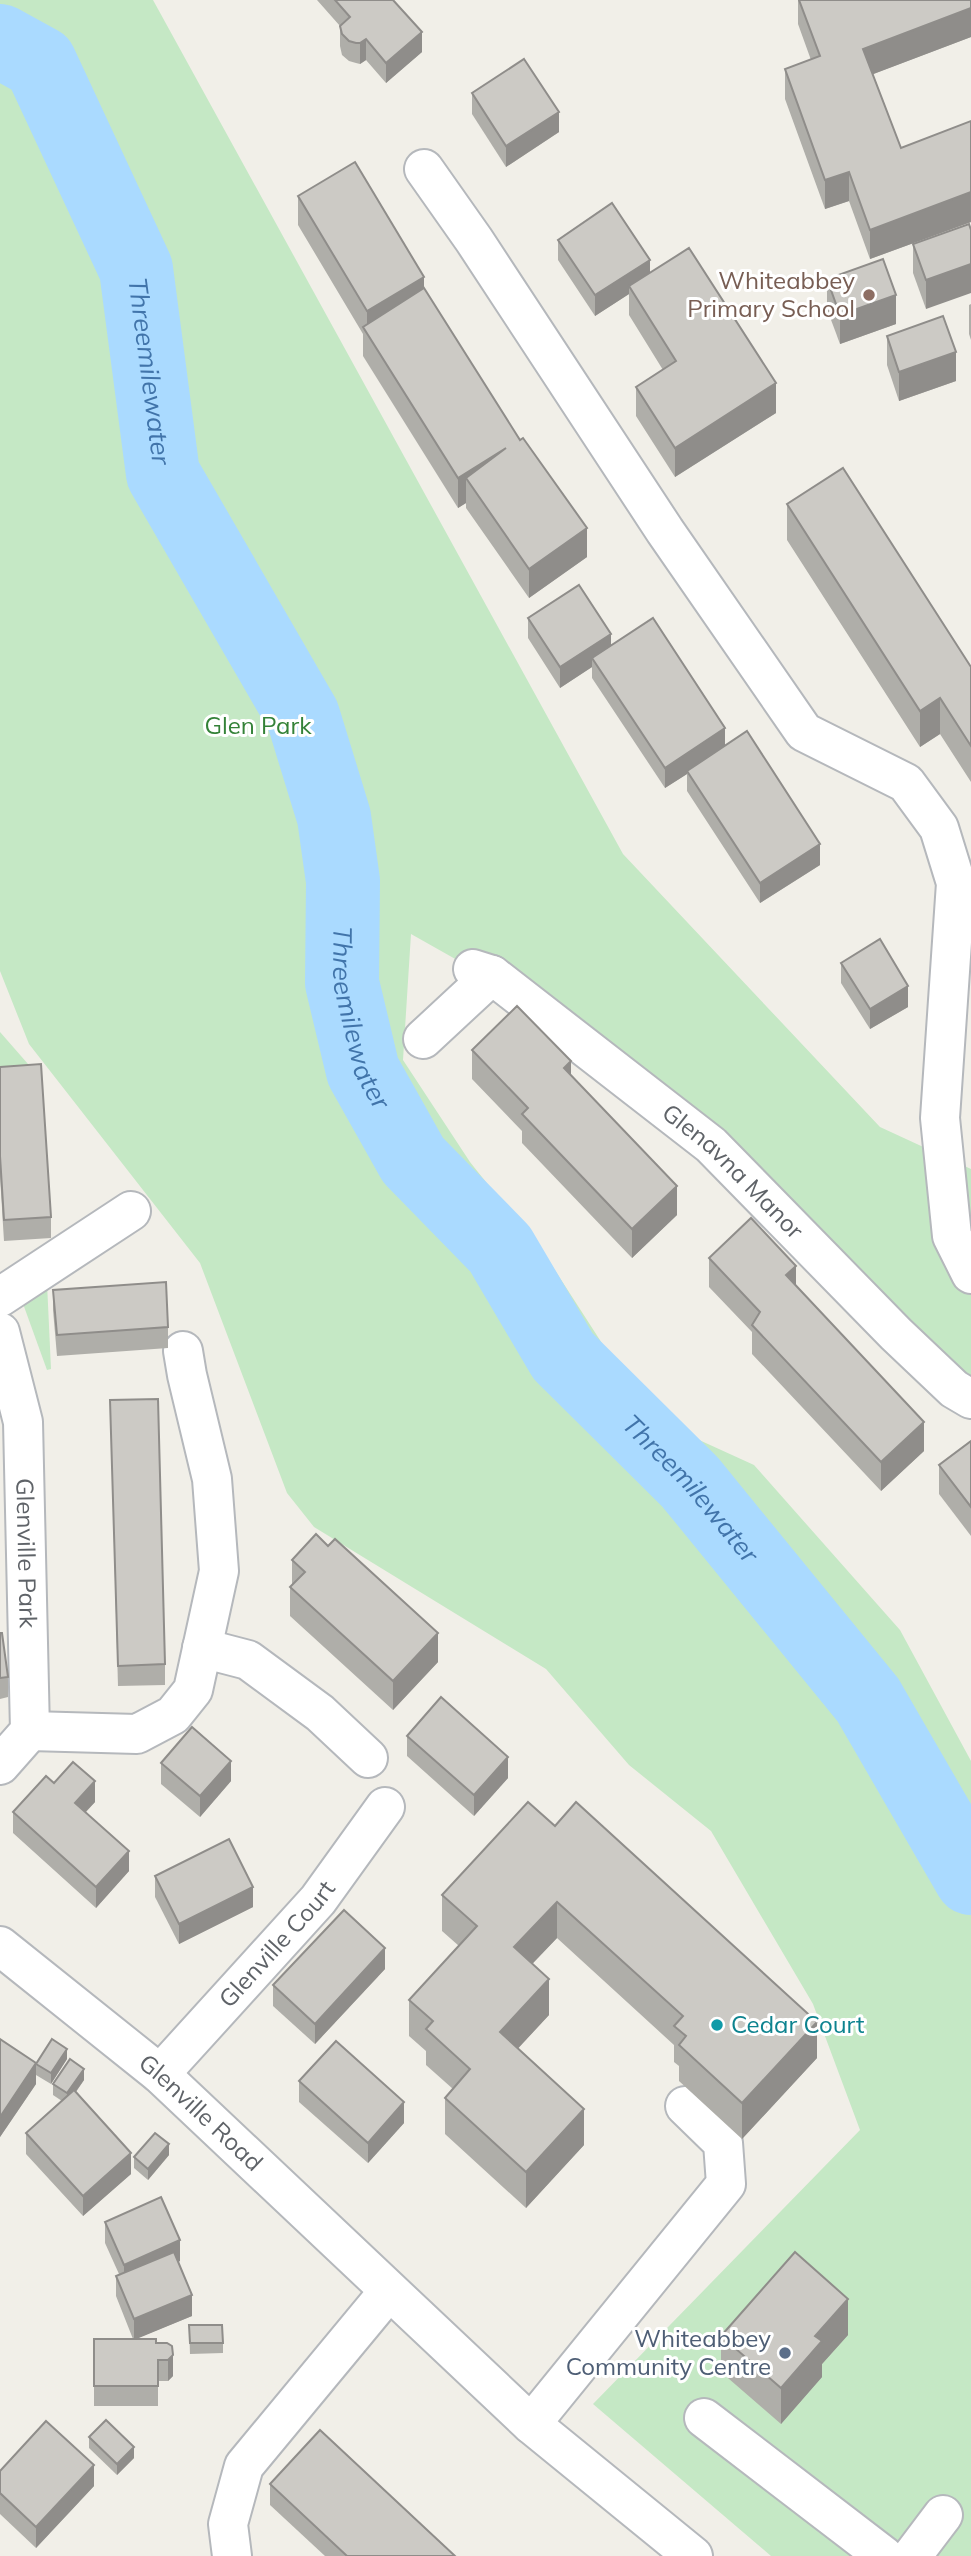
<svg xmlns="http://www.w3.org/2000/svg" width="971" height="2556" font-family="Mulish,sans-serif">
<rect width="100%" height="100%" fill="#f1efe8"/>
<g fill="#c5e8c5">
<path d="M0,0h153l470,854 257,273 91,42v230l-260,-254 -238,-176 -62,-35 -8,126 67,102 79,99 58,90 79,83 68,31 146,165 71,131v795h-200l-178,-152 267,-274 -47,-126 -102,-173 -82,-66 -83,-96 -232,-142 -27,-34 -87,-230 -171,-219 -29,-73z"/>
<path d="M0,1032l42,48 -42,3z"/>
<path d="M47,1283l4,86 -4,1 -25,-69z"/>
</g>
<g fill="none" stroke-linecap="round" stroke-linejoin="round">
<path stroke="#aadaff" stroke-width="74" id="s1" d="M0,41l40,22 96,206 27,205 140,242 31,101 9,64 -1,102 21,88 50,89 87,89 63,107 127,126 178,218 103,178"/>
<defs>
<g id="minor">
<path d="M424,169l50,71 191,291 139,201 102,51 33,45 17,55 -16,235 12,118 19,38"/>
<path id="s2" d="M473,969l19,6 219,170 185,189 58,55 17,10"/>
<path d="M423,1039l69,-64"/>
<path d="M0,1297l131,-86"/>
<path id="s3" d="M0,1332l23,90 7,309 -30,34"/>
<path d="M202,1648l46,12 72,53 48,45"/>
<path d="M30,1731l107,3 36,-19 20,-25 26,-119 -7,-92 -25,-104 -4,-24"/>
<path id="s4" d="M0,1946l160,128 371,350 162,132"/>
<path id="s5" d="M160,2074l158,-174 67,-93"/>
<path d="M704,2418l180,138"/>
<path d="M531,2424l195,-240 -3,-41 -38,-37"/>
<path d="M232,2556l-4,-32 16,-58 145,-175"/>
<path d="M912,2556l31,-41"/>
</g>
</defs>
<use href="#minor" stroke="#b5b8bc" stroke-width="42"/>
<use href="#minor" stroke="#fff" stroke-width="38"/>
</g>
<g fill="#afaea9">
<path d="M317,0h76l29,52 -36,31 -20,-23 -6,4 -4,-1 -7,-2 -7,-6 -2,-9v-20z"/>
<path d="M798,0h173v37l-98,37 28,74 70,-27v101l-101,37 -21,-58 -24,8 -40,-110v-30l26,-9 -13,-36z"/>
<path d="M472,93l87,39 -53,35 -34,-53z"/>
<path d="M298,196l126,93 163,268 -58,41 -63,-90v-5l-8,5 -95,-152v-22l-65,-109z"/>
<path d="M969,224l-43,85 -13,-36v-29z"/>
<path d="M558,240l92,33 126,140 -101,64 -39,-61v-29l27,-17 -34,-55v-21l-34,22 -37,-56z"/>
<path d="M827,279l69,45 -56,20 -13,-35z"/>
<path d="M971,304v36l-2,-6v-29z"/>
<path d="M887,336l69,45 -57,20 -12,-36z"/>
<path d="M787,504l184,163v115l-31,-48 -20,13 -133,-207z"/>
<path d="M528,618l83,27 114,101 95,119 -60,38 -73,-112v-17l-22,14 -73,-110v-11l-32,21 -32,-50z"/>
<path d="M841,963l67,44 -38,22 -29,-46z"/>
<path d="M472,1050l99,25 106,140 -45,43 -110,-115v-12l-50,-52z"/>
<path d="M0,1067l51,150v21l-47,3 -4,-65z"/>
<path d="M709,1258l87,28 128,165 -43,40 -129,-137v-22l-43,-45z"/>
<path d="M53,1290l115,37v21l-111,8 -4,-46z"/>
<path d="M110,1400l55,264v21l-47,1z"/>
<path d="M971,1441v95l-32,-42v-29z"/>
<path d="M292,1560l146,102 -45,48 -103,-94v-29l2,-2z"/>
<path d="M0,1633l8,44v20l-8,2z"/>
<path d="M407,1736l101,42 -34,38 -67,-60z"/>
<path d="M161,1763l70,18 -31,36 -39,-33z"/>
<path d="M54,1783l41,19 -9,10 43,59 -33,37 -83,-75v-21z"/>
<path d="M528,1802l289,256 -75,81 -63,-58v-15l-5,-4v-17l-117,-107 -25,26 17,51 -31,33 66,97 -58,63 -81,-74v-36l8,-9 -27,-24v-14l-17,-15v-36l50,-54 -17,-15v-36z"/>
<path d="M155,1876l98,31 -74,37 -24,-47z"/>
<path d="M385,1969l-70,75 -42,-38v-21z"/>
<path d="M0,2039l36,25 31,-5 -16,25 -15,-9v9l-36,53z"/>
<path d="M84,2080l-8,12 55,82 -48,42 -57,-62v-21l36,-32 -9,-6v-11z"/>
<path d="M299,2081l105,42 -36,40 -69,-61z"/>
<path d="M169,2155l-21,25 -14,-12v-11z"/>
<path d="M105,2222l75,39 -2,1 14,54 -57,23 21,4h11l6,33 -5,5h-10v25h-64v-67h39l-17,-43v-20l3,-2 -14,-31z"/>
<path d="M189,2325l34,18v10l-33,1z"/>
<path d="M848,2335l-26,29v13l-41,47 -60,-52v-36z"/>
<path d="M89,2437l45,21 -17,17 -28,-27z"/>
<path d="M0,2471l94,15 -58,62 -36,-34z"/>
<path d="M270,2484l185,72h-130l-55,-51z"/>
</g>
<g fill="#8f8d8a">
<path d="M971,8v29l-108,41v-29z"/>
<path d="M422,32v20l-36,31v-20z"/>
<path d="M366,39v21l-6,4v-21z"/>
<path d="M559,112v20l-53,35v-21z"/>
<path d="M849,172v29l-24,8v-29z"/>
<path d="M971,192v30l-101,37v-29z"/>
<path d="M650,260v20l-21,6v8l-34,22v-21z"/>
<path d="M971,264v29l-45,16v-29z"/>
<path d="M424,277v29l-57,27v-22z"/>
<path d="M896,295v29l-56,20v-29z"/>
<path d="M956,352v29l-57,20v-29z"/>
<path d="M776,383v30l-101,64v-29z"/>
<path d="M506,448l-40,30v25l-8,5v-30z"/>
<path d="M587,528v29l-58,41v-29z"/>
<path d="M611,634v21l-19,3v9l-32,21v-21z"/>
<path d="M940,698v36l-20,13v-36z"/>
<path d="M725,728v21l-38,22v3l-22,14v-20z"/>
<path d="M820,844v21l-60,38v-20z"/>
<path d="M908,986v21l-38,22v-20z"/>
<path d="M571,1061v30l-7,-23z"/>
<path d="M677,1186v29l-45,43v-29z"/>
<path d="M796,1266v29l-10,-20z"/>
<path d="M924,1422v29l-43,40v-29z"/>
<path d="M438,1633v29l-45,48v-29z"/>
<path d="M508,1757v21l-34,38v-21z"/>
<path d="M231,1761v20l-31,36v-21z"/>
<path d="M95,1781v21l-20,21v-20z"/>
<path d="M129,1851v20l-33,37v-21z"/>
<path d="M253,1887v20l-74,37v-20z"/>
<path d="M557,1902v36l-43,45v-36z"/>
<path d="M385,1948v21l-70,75v-20z"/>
<path d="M549,1979v36l-49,53v-36z"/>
<path d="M817,2022v36l-75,81v-36z"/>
<path d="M67,2049v10l-16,25v-11z"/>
<path d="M36,2063v21l-36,53v-20z"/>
<path d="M84,2069v11l-17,24v-11z"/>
<path d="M404,2102v21l-36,40v-20z"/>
<path d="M584,2109v36l-58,63v-36z"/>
<path d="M169,2144v11l-21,25v-11z"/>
<path d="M131,2153v21l-48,42v-20z"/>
<path d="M180,2240v21l-56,24v-20z"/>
<path d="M192,2295v21l-58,24v-21z"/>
<path d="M848,2299v36l-26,29v13l-41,47v-36l34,-52z"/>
<path d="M173,2355v21l-5,5v-21z"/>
<path d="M134,2447v11l-17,17v-11z"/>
<path d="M94,2465v21l-58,62v-21z"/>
</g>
<g fill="#cccac5" stroke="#8f8d8a" stroke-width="2">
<path d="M335,0h58l29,32 -36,31 -20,-24 -6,4h-4l-7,-2 -7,-7 -2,-8 10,-9z"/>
<path d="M799,0h172v8l-108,41 38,99 70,-27v71l-101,38 -21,-58 -24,8 -40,-111 35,-13z"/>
<path d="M524,59l35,53 -53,34 -34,-53z"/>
<path d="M355,162l69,115 -57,34 -69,-115z"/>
<path d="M612,203l38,57 -55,35 -37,-55z"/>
<path d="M969,224l2,6v34l-45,16 -13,-36z"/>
<path d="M689,248l87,135 -101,65 -39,-61 40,-26 -47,-75z"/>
<path d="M883,259l13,36 -56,20 -13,-36z"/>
<path d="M424,288l96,152 3,-2 64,90 -58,41 -63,-91 40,-30 -48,30 -95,-151z"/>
<path d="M943,316l13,36 -57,20 -12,-36z"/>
<path d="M843,468l128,199v79l-31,-48 -20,13 -133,-207z"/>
<path d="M579,585l32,49 -51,33 -32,-49z"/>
<path d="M653,618l72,110 -60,40 -73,-110z"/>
<path d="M747,731l73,113 -60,39 -73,-112z"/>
<path d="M880,939l28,47 -38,23 -29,-46z"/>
<path d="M517,1006l54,55 -7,7 113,118 -45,43 -110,-115 6,-6 -56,-58z"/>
<path d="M41,1064l10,153 -47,3 -4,-64v-89z"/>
<path d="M751,1218l45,48 -10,9 138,147 -43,40 -129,-137 8,-13 -51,-54z"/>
<path d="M166,1282l2,45 -111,8 -4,-45z"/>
<path d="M158,1399l7,265 -47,2 -8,-266z"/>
<path d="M971,1441v66l-32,-42z"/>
<path d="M316,1534l12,12 7,-7 103,94 -45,48 -103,-94 15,-15 -13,-12z"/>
<path d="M0,1633h2l6,44 -8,1z"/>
<path d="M441,1697l67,60 -34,38 -67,-59z"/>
<path d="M192,1727l39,34 -31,35 -39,-33z"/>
<path d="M73,1762l22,19 -20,22 54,48 -33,36 -83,-75 33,-36 8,7z"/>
<path d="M528,1802l27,24 21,-24 241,220 -75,81 -63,-58 7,-9 -12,-10 9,-10 -126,-114 -43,45 35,32 -49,53 84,77 -58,63 -81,-74 25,-29 -44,-40 7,-8 -24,-21 68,-74 -35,-31z"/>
<path d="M229,1839l24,48 -74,37 -24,-48z"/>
<path d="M344,1910l41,38 -70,76 -42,-39z"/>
<path d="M0,2039l36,24 -36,54z"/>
<path d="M52,2039l15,10 -16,24 -15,-9z"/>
<path d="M336,2041l68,61 -36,41 -69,-62z"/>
<path d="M70,2059l14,10 -17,24 -14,-9z"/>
<path d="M74,2090l57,63 -48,43 -57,-63z"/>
<path d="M155,2133l14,11 -21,25 -14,-12z"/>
<path d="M161,2197l19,43 -56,25 -19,-43z"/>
<path d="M174,2252l18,43 -58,24 -18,-43z"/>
<path d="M795,2252l53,47 -33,37 7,5 -41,47 -60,-52z"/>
<path d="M189,2325h33l1,18h-33z"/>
<path d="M94,2339h62v4h11l5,3 1,9 -5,5h-10v26h-64z"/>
<path d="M106,2420l28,27 -17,17 -28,-27z"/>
<path d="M46,2421l48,44 -58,62 -36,-34v-22z"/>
<path d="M320,2430l135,126h-108l-77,-72z"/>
</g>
<circle fill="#8d6e63" stroke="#fff" stroke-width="2.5" cx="869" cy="295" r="7"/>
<circle fill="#0f9aa8" stroke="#fff" stroke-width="2.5" cx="717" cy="2025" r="7"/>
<circle fill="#5c6f8a" stroke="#fff" stroke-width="2.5" cx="785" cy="2353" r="7"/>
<g text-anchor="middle" stroke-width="6" stroke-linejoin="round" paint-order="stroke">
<g font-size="24" fill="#785e54" stroke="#fff" text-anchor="end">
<text x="855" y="289">Whiteabbey<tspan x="855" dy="28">Primary School</tspan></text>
</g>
<g font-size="24" fill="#348238" stroke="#fff">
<text x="258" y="734">Glen Park</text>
</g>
<g font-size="24" fill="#5f6368" stroke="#fff">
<text dy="8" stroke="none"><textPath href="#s2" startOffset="331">Glenavna Manor</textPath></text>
<text dy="8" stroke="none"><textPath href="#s3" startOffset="224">Glenville Park</textPath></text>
<text dy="8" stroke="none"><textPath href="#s5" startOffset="175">Glenville Court</textPath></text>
<text dy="8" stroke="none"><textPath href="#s4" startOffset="261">Glenville Road</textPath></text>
</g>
<g font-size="24" fill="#0d838f" stroke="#fff" text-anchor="start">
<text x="731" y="2033">Cedar Court</text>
</g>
<g font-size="24" fill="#4e5e75" stroke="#fff" text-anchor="end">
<text x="771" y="2347">Whiteabbey<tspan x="771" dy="28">Community Centre</tspan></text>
</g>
<g font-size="26" font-style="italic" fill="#4174aa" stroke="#fff">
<text dy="9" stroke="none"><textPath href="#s1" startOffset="376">Threemilewater</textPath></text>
<text dy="9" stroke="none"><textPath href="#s1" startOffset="1069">Threemilewater</textPath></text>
<text dy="9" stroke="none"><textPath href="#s1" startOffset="1657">Threemilewater</textPath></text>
</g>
</g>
</svg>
